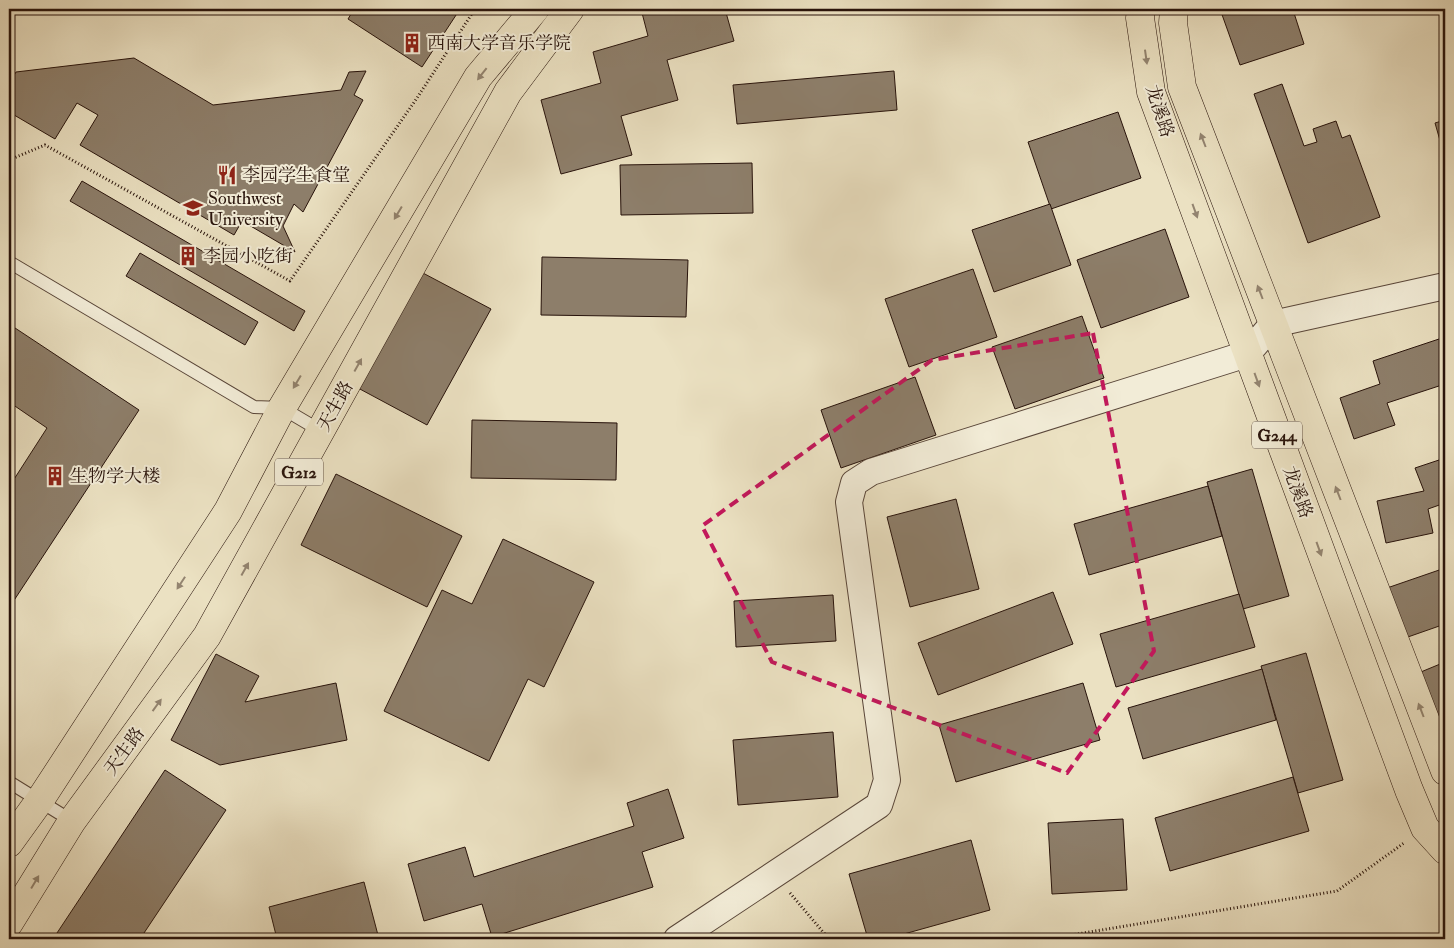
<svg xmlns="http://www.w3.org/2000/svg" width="1454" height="948" font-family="'IM FELL Double Pica','Noto Serif SC',serif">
<rect width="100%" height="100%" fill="#ebe1c2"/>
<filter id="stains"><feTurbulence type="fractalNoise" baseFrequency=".004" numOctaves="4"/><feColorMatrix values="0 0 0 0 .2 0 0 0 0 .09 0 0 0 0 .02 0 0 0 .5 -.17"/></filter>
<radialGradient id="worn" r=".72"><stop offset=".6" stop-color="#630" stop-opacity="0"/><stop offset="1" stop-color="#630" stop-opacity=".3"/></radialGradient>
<g fill="#8d7e6a" stroke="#28130b">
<path d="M354,9h106l-38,58 -74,-48z"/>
<path d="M641,9h84l9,32 -67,19 11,40 -57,16 11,39 -71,19 -20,-74 60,-17 -8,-31 55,-16z"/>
<path d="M1220,9h88l-14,4 10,31 -64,21z"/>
<path d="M134,58l79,47 128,-15 8,-18 17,-1 -12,24 9,5 -60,112 -9,-8 -11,22 12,26 -53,-31 -8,14 -154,-90 18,-30 -21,-12 -22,36 -46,-27v-28l7,-12z"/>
<path d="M894,71l3,39 -160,14 -4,-39z"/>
<path d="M1282,84l22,62 13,-4 -4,-13 23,-8 6,17 8,-3 30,82 -72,26 -54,-149z"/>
<path d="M1118,112l23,66 -90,31 -23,-67z"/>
<path d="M1445,120v38l-10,-35z"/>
<path d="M752,163l1,50 -132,2 -1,-50z"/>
<path d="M82,181l223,130 -11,20 -224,-130z"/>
<path d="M1050,204l21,61 -77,27 -22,-62z"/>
<path d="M1165,229l24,68 -88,31 -24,-68z"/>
<path d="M140,253l118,69 -13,23 -119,-69z"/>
<path d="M542,257l146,3 -2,57 -145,-2z"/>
<path d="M973,269l24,68 -88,30 -24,-68z"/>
<path d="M421,272l70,37 -64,116 -69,-37z"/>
<path d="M1082,316l22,62 -89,31 -23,-62z"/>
<path d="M9,324l130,86 -130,198v-121l38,-59 -38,-26z"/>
<path d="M1445,337v47l-58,19 8,22 -41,14 -14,-41 40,-14 -7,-23z"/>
<path d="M915,377l21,58 -95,33 -20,-58z"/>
<path d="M472,420l145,3 -1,57 -145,-2z"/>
<path d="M1445,458v45l-17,6 5,24 -47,10 -9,-42 47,-10 -9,-23z"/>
<path d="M1252,469l37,127 -46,13 -36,-127z"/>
<path d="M336,474l126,62 -35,71 -126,-62z"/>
<path d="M1208,486l14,50 -133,39 -15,-51z"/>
<path d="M956,499l23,90 -69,18 -23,-90z"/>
<path d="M503,539l91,43 -50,105 -16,-8 -39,82 -105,-50 58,-121 30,14z"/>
<path d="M1445,568v56l-40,14 -18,-50z"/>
<path d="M1053,592l20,52 -135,51 -20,-52z"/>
<path d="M1239,594l16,53 -139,40 -16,-53z"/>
<path d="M833,595l3,46 -100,6 -2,-46z"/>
<path d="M1306,653l37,127 -45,13 -37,-127z"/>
<path d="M216,654l43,22 -14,26 91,-19 11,57 -127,25 -49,-25z"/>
<path d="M1445,662v82l-29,-70z"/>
<path d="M1262,669l14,51 -133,39 -15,-51z"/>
<path d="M1083,683l17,57 -144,42 -17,-57z"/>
<path d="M833,732l5,65 -100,8 -5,-65z"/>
<path d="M165,770l61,40 -86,129h-87z"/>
<path d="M1293,777l16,54 -139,40 -15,-53z"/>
<path d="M668,789l16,49 -42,14 11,35 -161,50 -10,-33 -58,17 -16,-57 57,-17 9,30 160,-51 -7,-23z"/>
<path d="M1123,819l4,71 -75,4 -4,-71z"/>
<path d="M971,840l19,70 -104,29h-18l-19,-65z"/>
<path d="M364,882l15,57h-102l-8,-32z"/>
</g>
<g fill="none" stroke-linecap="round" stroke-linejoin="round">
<defs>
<g id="service">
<path d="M9,262l245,145 28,1 39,23"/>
<path d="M9,782l63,39"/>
</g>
<path id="minor" d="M677,939l202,-134 8,-25 -38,-278 5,-19 17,-11 376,-118 26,-30 172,-38"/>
<g id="trunk">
<path d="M1141,9l-1,9 11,74 258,698 16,38 20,22"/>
<path d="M1174,9l-1,14 9,64 263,684"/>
<path d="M9,843l31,-43 188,-289 54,-103 196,-331 57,-68"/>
<path d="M9,923l63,-102 135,-185 301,-544 62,-83"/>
</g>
</defs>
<use href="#service" stroke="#594639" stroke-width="14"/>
<use href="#minor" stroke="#594639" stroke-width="28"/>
<use href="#trunk" stroke="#28130b" stroke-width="29"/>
<g stroke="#28130b" stroke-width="3" stroke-dasharray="1 2.5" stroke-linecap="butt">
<path d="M9,160l36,-15 245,136 127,-183 58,-89"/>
<path d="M790,893l39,46"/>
<path d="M1047,939l290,-48 67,-48"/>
</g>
<use href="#service" stroke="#f2ecd7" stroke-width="12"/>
<use href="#minor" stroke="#f2ecd7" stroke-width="26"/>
<use href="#trunk" stroke="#ebe1c2" stroke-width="28"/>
</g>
<defs><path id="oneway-solid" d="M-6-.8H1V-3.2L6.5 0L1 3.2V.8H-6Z" transform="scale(1.25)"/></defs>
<g fill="#938470">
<use href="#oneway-solid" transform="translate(1146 57) rotate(82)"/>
<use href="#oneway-solid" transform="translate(482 74) rotate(128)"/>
<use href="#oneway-solid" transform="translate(1203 140) rotate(-111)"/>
<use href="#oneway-solid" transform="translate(1195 211) rotate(70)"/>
<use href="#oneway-solid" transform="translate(398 213) rotate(121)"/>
<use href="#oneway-solid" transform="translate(1260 292) rotate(-111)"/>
<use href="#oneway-solid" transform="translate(358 365) rotate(-61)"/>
<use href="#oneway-solid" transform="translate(1257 380) rotate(70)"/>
<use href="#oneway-solid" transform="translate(297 382) rotate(121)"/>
<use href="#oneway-solid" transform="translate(1338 493) rotate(-111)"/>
<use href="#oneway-solid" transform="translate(1319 549) rotate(70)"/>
<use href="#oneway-solid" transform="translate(245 569) rotate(-61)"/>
<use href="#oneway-solid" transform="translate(181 583) rotate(123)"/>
<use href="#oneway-solid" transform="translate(157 705) rotate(-54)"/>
<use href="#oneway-solid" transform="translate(1421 710) rotate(-111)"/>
<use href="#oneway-solid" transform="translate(35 882) rotate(-59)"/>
</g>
<path fill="none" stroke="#c2185b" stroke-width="4" stroke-dasharray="10 6" stroke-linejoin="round" d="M1093,333l61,318 -87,122 -295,-111 -70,-136 230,-166z"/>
<defs>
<symbol id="building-bare" viewBox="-9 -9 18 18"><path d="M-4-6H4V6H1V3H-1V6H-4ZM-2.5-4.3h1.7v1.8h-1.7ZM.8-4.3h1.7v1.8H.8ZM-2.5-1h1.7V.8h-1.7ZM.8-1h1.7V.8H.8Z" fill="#8f2418" stroke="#f2ecd7" stroke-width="2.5" paint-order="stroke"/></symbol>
<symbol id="restaurant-bare" viewBox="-9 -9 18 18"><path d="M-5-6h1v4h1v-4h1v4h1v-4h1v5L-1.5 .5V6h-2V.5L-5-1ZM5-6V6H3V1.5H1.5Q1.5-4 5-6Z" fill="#8f2418" stroke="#f2ecd7" stroke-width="2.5" paint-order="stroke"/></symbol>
<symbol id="university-bare" viewBox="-9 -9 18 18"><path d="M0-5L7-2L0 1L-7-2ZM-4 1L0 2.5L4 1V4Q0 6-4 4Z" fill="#8f2418" stroke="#f2ecd7" stroke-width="2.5" paint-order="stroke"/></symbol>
</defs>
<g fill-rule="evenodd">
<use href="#building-bare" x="398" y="29" width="28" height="28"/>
<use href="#restaurant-bare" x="213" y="161" width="28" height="28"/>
<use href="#university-bare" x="179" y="194" width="28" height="28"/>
<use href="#building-bare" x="174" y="242" width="28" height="28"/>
<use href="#building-bare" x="41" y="462" width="28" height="28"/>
</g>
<g text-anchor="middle" stroke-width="4" stroke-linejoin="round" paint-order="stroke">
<g fill="#f2ecd7" stroke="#655448" stroke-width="1">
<rect x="1252" y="421.5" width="50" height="27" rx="4"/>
<rect x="275" y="458.5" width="48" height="27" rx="4"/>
</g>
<g font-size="16" font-weight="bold" fill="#28130b">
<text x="1277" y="441">G244</text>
<text x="299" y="478">G212</text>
</g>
<g font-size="18" fill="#28130b" stroke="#f2ecd7" text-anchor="start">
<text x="427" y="49">西南大学音乐学院</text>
<text x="242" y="181">李园学生食堂</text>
<text x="208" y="204">Southwest<tspan x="208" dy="21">University</tspan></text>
<text x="203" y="262">李园小吃街</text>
<text x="70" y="482">生物学大楼</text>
</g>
<g font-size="18" fill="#28130b" stroke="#f2ecd7">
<text transform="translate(1160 111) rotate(72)" y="6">龙溪路</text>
<text transform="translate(335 406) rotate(-61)" y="6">天生路</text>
<text transform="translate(1298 492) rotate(70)" y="6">龙溪路</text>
<text transform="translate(124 751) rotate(-54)" y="6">天生路</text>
</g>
</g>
<rect width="1454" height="948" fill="none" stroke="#ebe1c2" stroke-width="30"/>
<rect x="10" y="10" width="1434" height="928" fill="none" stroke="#28130b" stroke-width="2.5"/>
<rect x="15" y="15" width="1424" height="918" fill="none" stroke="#28130b"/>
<rect width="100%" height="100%" filter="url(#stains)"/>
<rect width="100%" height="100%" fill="url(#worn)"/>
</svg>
